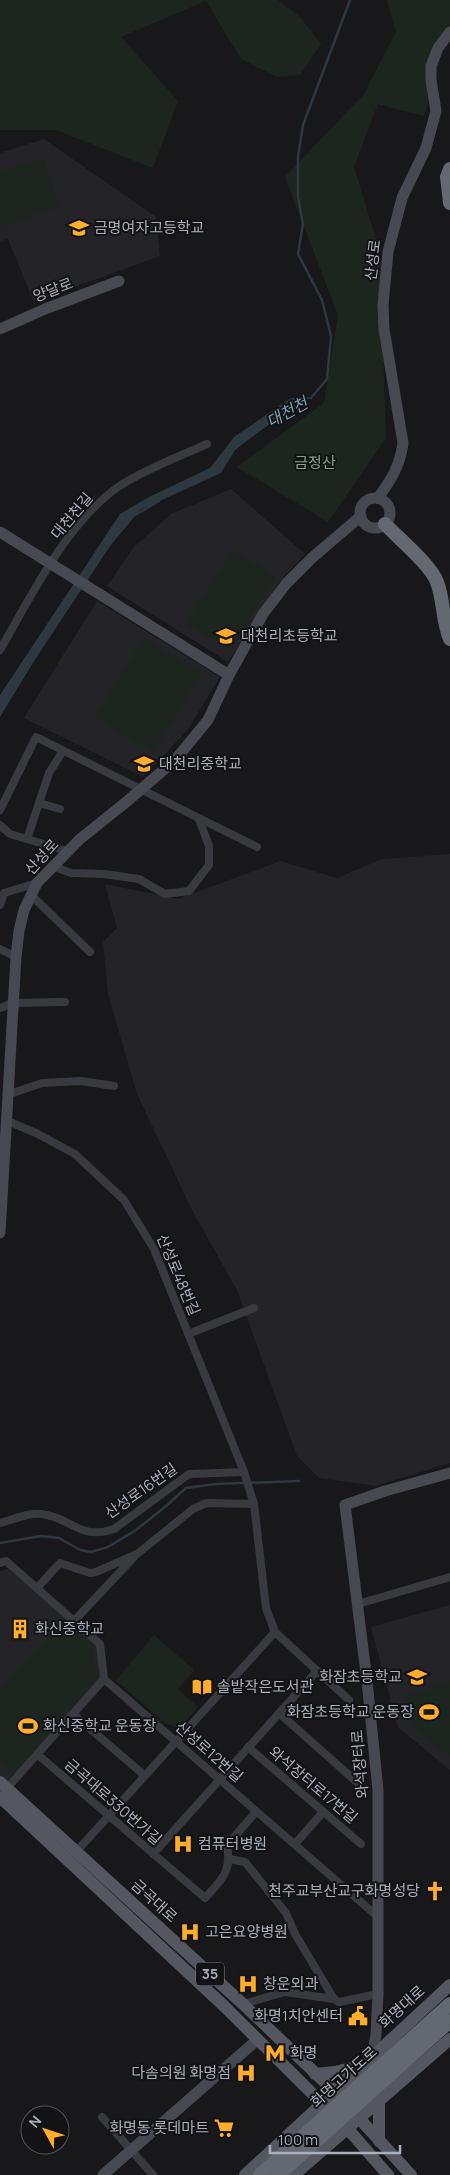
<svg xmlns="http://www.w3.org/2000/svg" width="450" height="2175" font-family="Manrope,'Noto Sans KR',sans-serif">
<rect width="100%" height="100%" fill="#18181b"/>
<g fill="#242428">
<path d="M44,139l112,78 4,39 -126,46 -26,-63 -8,2v-88z"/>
<path d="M231,489l74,65 -25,27 -52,81 -121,-76 26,-38 38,-34z"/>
<path d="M97,601l123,76 -33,54 -44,46 -119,-59z"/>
<path d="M450,854v609l-74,23 -57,-8 -22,-22 -60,-166 -45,-80 -55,-116 -29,-100 -5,-52 14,-14 -12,-44 73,15 102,-38 57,17 45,-19z"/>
<path d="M8,1569l89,75 4,34 -95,104 -6,-5v-206z"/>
<path d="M450,1605v165l-52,-43 -27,-100z"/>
</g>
<g fill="#1d261e">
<path d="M0,0h278l23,18 20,26 -21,31 -23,2 -36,-18 -35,-58 -85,36 57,64 -25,67 -97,-38h-56z"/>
<path d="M387,0h63v23l-26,93 -46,-12 -24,63 26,85 6,186 -58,84 -91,-55 87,-64 14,-88 -53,-138 79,-83 32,-62z"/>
<path d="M44,158l16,48 -60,21v-54z"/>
<path d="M233,550l43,27 -45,72 -45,-25z"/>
<path d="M144,638l58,36 -48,79 -59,-36z"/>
<path d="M64,1619l29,25 4,35 -84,96 -13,-12v-74z"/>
<path d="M154,1635l40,35 -16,19 20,18 -18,21 -14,-4 -50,-44z"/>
<path d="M450,1682v74l-38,-30 -9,-28z"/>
</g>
<path fill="#2d3840" d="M312,397l-40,25 -37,28 -14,23 -81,37 -30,36 -74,112 -36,59v-22l120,-181 27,-16 63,-30 24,-31 57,-39z"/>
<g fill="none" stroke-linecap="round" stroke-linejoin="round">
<g stroke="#2d3840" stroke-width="2.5">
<path d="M311,398l16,-19 4,-43 -9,-36 -24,-46 5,-30 -5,-27v-41l5,-31 47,-125"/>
<path d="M135,515l24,-14"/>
<path d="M0,1543l41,-7 18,2 21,12 11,2 17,-5 28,-17 29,-23 21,-19 30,-4 83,-3"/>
</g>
<g stroke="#393a40" stroke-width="8">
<path d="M0,650c32,-55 67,-129 121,-165 27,-17 57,-28 86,-41"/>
<path d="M39,803l21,6"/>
<path d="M0,810l36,-73 221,110"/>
<path d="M0,825l10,9 57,17"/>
<path d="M27,839l22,-66 14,-22"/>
<path d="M52,866l19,7 33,1 35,5 26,15 24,-3 20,-26v-19l-10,-27"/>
<path d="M31,895l59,57"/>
<path d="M0,905l4,-12 33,-10"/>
<path d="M0,949l16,8"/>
<path d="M0,1008l12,-5 53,-1"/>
<path d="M7,1095l35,-12 39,-2 33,5"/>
<path d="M5,1120l31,13 39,21 49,46 30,49 90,223 10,32"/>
<path d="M188,1334l66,-26"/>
<path d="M0,1523c13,-3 28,-11 41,-9 30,3 38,27 73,15l75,-55 55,-2"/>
<path d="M0,1563l6,-2 94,83 4,35 273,237"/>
<path d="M37,1588l23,-25 30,10 6,-1 41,-18 56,-45 13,-6 48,1 12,104 9,24 74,68"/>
<path d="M358,1604l92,-27"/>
<path d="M74,1621l60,-64"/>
<path d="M279,1713l80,71"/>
<path d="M73,1714l71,61"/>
<path d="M248,1747l113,97"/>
<path d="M37,1754l168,144c17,-19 27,-26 22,-53l29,-33"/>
<path d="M7,1788l97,-109"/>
<path d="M295,1844l28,-32"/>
<path d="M76,1852l199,-220"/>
<path d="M153,1854l164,-183"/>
<path d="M230,1859l15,3 41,51 9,21 39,65 -49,-7 -42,12"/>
<path d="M334,1999l5,3 39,-8"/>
<path d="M102,2117l51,58"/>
</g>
<g stroke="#474950" stroke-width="11">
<path d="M0,329l45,-20 74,-28"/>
<path d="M378,498c13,-18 22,-32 25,-55l-19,-114 -1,-24 5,-53 14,-54 24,-50 10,-37 -5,-31v-14l7,-18 12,-16"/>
<circle cx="375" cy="513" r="15"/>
<path d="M0,532l229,143"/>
<path d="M0,1233l16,-276 3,-26 5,-21 13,-27 43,-44 45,-36 50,-43 33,-40 21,-45 34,-61 23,-30 27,-27 48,-41"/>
<path d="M371,2061l5,-26 2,-41v-204l-11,-109 -22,-176 40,-14 65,-18"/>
<path d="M103,2175l154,-135"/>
</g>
<g stroke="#54575f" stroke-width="12">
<path d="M0,1782l243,222 92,88 76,83"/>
<path d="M0,1797l224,209 123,122 41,47"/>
<path d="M315,2074l20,-2 28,-7"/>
<path d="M379,2100v41"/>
<path d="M245,2175l205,-190"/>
<path d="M294,2175l156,-136"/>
</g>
<g stroke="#646871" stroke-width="14">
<path d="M450,169l-3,8 3,26"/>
<path d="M385,524c13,14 46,41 52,58 7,18 5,38 13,57"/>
</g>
<g stroke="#646871" stroke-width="14">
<path d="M260,2175l190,-171"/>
<path d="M278,2175l172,-154"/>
</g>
</g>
<defs>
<symbol id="school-bare" viewBox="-9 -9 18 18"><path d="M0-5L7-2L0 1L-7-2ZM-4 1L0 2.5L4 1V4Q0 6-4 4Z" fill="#ffae2c" stroke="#131316" stroke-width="2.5" paint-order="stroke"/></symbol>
<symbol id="building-bare" viewBox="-9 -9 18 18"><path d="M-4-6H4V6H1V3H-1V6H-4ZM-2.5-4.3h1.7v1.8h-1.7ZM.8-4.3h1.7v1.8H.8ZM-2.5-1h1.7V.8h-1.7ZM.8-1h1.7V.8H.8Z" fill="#ffae2c" stroke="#131316" stroke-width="2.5" paint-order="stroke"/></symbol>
<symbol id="library-bare" viewBox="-9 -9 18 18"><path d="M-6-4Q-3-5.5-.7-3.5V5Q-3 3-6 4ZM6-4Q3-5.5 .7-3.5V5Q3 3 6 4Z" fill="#ffae2c" stroke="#131316" stroke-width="2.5" paint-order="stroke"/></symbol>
<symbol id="stadium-bare" viewBox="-9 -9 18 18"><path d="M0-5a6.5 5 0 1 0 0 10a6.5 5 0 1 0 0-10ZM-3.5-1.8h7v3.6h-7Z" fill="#ffae2c" stroke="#131316" stroke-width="2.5" paint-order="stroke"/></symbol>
<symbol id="hospital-bare" viewBox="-9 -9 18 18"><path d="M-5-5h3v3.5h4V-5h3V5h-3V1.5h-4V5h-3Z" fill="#ffae2c" stroke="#131316" stroke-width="2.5" paint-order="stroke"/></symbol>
<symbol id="church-bare" viewBox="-9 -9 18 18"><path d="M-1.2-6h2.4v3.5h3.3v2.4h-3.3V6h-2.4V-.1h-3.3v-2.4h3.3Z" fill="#ffae2c" stroke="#131316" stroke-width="2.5" paint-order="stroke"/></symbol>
<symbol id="civic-bare" viewBox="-9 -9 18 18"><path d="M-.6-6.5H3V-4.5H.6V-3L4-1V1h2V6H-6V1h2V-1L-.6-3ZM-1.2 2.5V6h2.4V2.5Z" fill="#ffae2c" stroke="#131316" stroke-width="2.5" paint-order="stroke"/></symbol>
<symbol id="metro-bare" viewBox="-9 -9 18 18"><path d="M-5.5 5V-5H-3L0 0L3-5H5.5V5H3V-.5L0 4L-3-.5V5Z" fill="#ffae2c" stroke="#131316" stroke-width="2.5" paint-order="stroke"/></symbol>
<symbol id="supermarket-bare" viewBox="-9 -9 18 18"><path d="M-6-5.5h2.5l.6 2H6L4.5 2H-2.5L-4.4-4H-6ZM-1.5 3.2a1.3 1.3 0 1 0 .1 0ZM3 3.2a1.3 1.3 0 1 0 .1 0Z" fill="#ffae2c" stroke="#131316" stroke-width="2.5" paint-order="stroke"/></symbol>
</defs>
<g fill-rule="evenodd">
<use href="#school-bare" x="65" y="214" width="28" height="28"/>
<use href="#school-bare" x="212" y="622" width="28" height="28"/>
<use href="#school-bare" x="130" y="750" width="28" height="28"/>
<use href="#building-bare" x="6" y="1615" width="28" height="28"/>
<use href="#school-bare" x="403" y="1663" width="28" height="28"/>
<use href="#library-bare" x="188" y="1673" width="28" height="28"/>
<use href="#stadium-bare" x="415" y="1698" width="28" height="28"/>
<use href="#stadium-bare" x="14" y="1712" width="28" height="28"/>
<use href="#hospital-bare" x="169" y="1830" width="28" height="28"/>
<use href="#church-bare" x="421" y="1877" width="28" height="28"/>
<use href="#hospital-bare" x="176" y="1918" width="28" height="28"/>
<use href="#hospital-bare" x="234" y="1970" width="28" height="28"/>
<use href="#civic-bare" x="344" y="2002" width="28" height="28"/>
<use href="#metro-bare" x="261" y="2039" width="28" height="28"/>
<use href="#hospital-bare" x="232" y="2059" width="28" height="28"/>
<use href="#supermarket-bare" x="210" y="2114" width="28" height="28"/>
</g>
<g text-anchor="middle" stroke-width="4" stroke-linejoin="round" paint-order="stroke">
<rect fill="#131316" stroke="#7c818a" stroke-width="1" x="196" y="1962.5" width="28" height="23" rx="4"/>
<g font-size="14" font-weight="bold" fill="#a9b0bb">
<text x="210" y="1979">35</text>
</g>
<g font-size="15" fill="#a9b0bb" stroke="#131316" text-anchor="start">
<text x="94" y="233">금명여자고등학교</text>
<text x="241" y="641">대천리초등학교</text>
<text x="159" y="769">대천리중학교</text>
<text x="35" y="1634">화신중학교</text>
<text x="402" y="1682" text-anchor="end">화잠초등학교</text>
<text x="217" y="1692">솔밭작은도서관</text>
<text x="414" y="1717" text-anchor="end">화잠초등학교 운동장</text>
<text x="43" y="1731">화신중학교 운동장</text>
<text x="198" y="1849">컴퓨터병원</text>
<text x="420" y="1896" text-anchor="end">천주교부산교구화명성당</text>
<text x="205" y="1937">고은요양병원</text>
<text x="263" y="1989">창운외과</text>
<text x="343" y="2021" text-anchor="end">화명1치안센터</text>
<text x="290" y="2058">화명</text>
<text x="231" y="2078" text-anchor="end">다솜의원 화명점</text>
<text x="209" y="2133" text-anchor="end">화명동 롯데마트</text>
</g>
<g font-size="15" fill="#a9b0bb" stroke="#131316">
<text transform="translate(373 260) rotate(-83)" y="5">산성로</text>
<text transform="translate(53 290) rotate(-21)" y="5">양달로</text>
<text transform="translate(72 516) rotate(-50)" y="5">대천천길</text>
<text transform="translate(42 857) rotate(-48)" y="5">산성로</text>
<text transform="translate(178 1275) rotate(67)" y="5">산성로48번길</text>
<text transform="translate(141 1491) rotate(-35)" y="5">산성로16번길</text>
<text transform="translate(209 1752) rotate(41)" y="5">산성로12번길</text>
<text transform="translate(360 1764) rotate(-95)" y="5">와석장터로</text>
<text transform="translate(313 1785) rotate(40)" y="5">와석장터로17번길</text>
<text transform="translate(113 1802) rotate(41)" y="5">금곡대로330번가길</text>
<text transform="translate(154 1901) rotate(42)" y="5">금곡대로</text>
<text transform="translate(402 2007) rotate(-42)" y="5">화명대로</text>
<text transform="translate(344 2077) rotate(-42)" y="5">화명고가도로</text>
</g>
<g font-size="15" fill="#7fa780" stroke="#131316">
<text x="315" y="468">금정산</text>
</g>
<g font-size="16" font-style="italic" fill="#7ea0b8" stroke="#131316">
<text transform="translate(287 412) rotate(-29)" y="6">대천천</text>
</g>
</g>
<g transform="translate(45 2130) rotate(310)"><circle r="24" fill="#131316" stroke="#4f5258"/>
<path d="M0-4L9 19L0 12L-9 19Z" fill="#ffae2c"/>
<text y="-8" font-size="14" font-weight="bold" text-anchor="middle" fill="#a9b0bb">N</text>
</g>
<path d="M270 2145v8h130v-8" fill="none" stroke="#a9b0bb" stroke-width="2.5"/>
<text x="278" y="2145" font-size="15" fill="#a9b0bb" stroke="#131316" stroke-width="4" paint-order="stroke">100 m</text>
</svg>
